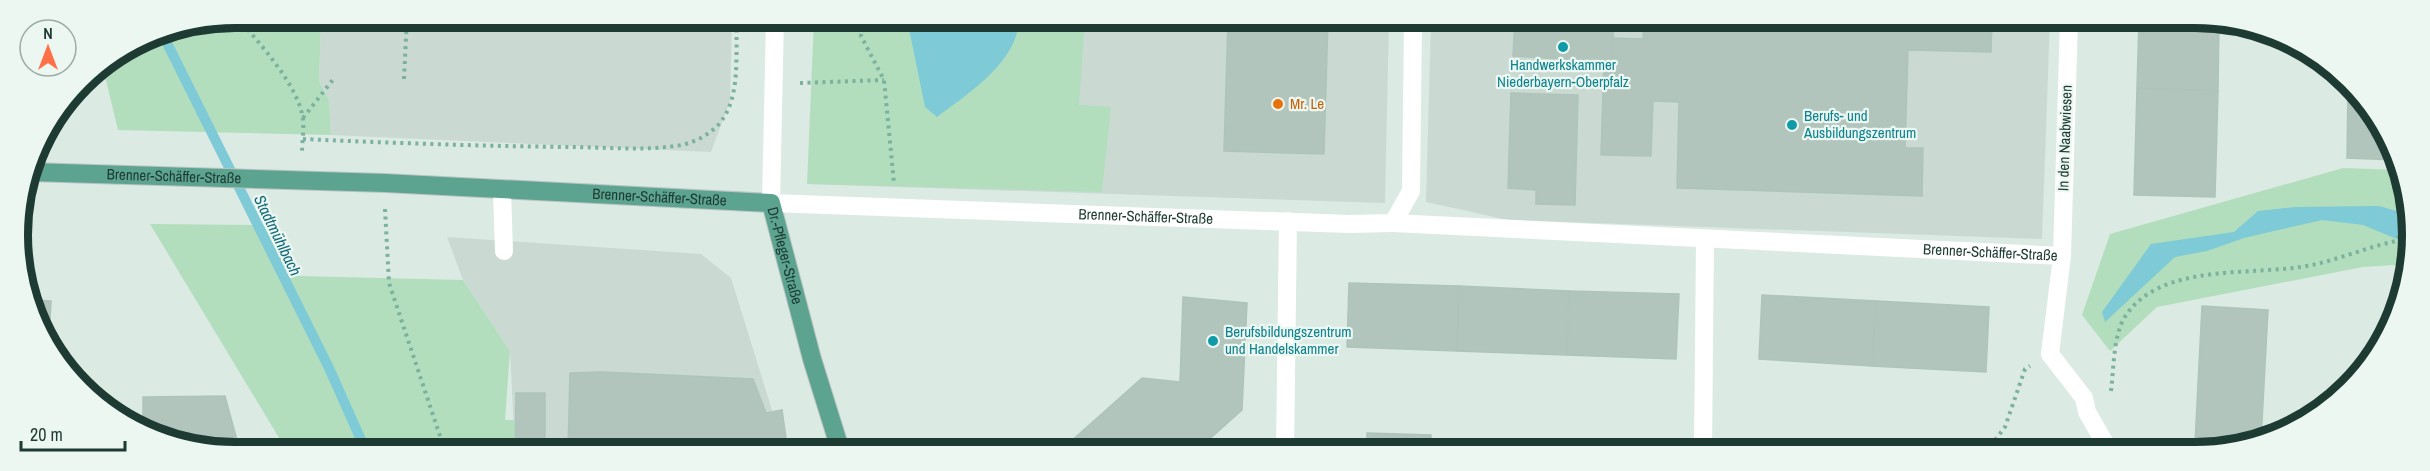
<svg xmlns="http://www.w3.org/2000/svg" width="2430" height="471" font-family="'Archivo Narrow',sans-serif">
<rect width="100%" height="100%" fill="#dceae4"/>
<g fill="#cadad3">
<path d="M272,18h460l-2,83 -19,51 -380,-17 -2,-35 -10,-19 2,-55 -49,-4z"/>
<path d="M815,19h574l-4,184 -576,-19z"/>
<path d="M1431,19l619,1 -8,219 -534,-19 -82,-18z"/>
<path d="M447,237l254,17 30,24 54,174 -270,-1 -5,-100 -47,-71z"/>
</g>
<g fill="#b2debd">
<path d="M235,18h37l1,4 48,4 -2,55 10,19 2,35 -213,-5 -15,-62 50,-34z"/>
<path d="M814,19h271l-6,86 32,2 -9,85 -295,-8z"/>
<path d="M2343,168l57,2 4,9 6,85 -47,3 -206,40 -47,44 -28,-36 28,-81z"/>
<path d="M150,224l118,1 31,51 164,4 47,71 -5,69h9l1,31h-228z"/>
</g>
<g fill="#7ecad6">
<path d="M907,19h112c-1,43 -51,75 -82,98l-12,-10z"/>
<path d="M2379,206l28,8 2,30 -46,-19 -41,-5 -78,18 -37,13 -32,6 -70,65 -3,-10 49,-68 83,-12 24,-21 37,-4z"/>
</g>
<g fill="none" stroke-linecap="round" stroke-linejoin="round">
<path stroke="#7ecad6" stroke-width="10" d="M162,33l167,335 37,83"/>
</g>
<g fill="#b2c5bd" stroke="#aec4bb" stroke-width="1.5">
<path d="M1228,19h100l-4,135 -100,-3z"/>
<path d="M1515,19h99l-2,43 -99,-6z"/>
<path d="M1644,19l348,1 -1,32 -83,-2 -3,98h18l-1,48 -245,-8 2,-86 -26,-1 -2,55 -50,-1 3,-94 8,1 1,-24 30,1z"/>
<path d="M2139,20h80l-1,71 -81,-3z"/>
<path d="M2348,87l19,16 28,57 -48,-2z"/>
<path d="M2137,88l81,3 -3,106 -81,-2z"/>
<path d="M1511,93l67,2 -3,110 -39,-1v-14l-28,-2z"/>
<path d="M1349,283l110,3 -2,65 -110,-4z"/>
<path d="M1459,286l110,5 -2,64 -110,-4z"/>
<path d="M1569,291l110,3 -3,65 -109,-4z"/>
<path d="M1762,295l114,6 -4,65 -113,-7z"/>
<path d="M1183,297l64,6 -5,107 -47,42h-136l83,-74 38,4z"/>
<path d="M29,300l22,1 -2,37 -20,-33z"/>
<path d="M1876,301l113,6 -3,65 -114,-6z"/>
<path d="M2202,306l66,4 -7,130 -21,5 -45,-2z"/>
<path d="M603,372l150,7 13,34 16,-3 6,42 -220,-1 2,-78z"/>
<path d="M516,393h29v56l-30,2z"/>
<path d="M225,396l15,55h-33l-64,-19v-35z"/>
<path d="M1367,433l64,2v17h-64z"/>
<path d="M1564,446l74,2v4h-74z"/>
<path d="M1765,450l66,1v1h-66z"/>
</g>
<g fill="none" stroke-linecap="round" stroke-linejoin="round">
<defs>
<g id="major">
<path id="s3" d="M30,172l355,11 386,20 41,156 29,93"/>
</g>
</defs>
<use href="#major" stroke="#bbc4c2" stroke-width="20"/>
<g stroke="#7ab19f" stroke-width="4" stroke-dasharray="3 4.5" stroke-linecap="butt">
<path d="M238,18c21,25 62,69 65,102 1,11 -1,23 -1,33"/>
<path d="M863,19l-2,17 23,44 10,103"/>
<path d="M404,79l3,-61"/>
<path d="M800,83l84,-3"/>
<path d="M303,118l32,-41"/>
<path d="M303,139c87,4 175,7 263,8 36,0 74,4 109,-1 17,-2 33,-10 44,-22 23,-27 16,-72 18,-106"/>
<path d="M385,209l4,74 56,168"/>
<path d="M2111,391c3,-23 2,-57 15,-76 37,-54 130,-38 186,-50 28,-6 56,-18 84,-24l11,-19"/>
<path d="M1986,452l19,-25 20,-58 5,-3"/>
</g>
<g stroke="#fff" stroke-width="18">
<path id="s1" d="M775,18l-4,185 578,21 44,-1 18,-32 2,-172"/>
<path d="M2069,20l-7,236 -12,98 34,44 3,14 23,40"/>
<path d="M502,190l2,61"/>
<path id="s2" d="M1393,223l669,33"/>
<path d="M1285,452l3,-231"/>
<path d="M1703,452l2,-213"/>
</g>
<use href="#major" stroke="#5ca490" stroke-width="18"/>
</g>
<g fill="#0f9aa8" stroke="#edf7f2" stroke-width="2">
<circle cx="1563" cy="47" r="6"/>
<circle cx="1792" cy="125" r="6"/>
<circle cx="1213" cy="341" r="6"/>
</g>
<circle fill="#e8710a" stroke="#edf7f2" stroke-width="2" cx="1278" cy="104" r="6"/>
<g text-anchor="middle" stroke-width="4.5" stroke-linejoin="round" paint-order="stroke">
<g font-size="15" fill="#0d838f" stroke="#edf7f2" text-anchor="start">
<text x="1563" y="70" text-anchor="middle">Handwerkskammer<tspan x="1563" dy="17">Niederbayern-Oberpfalz</tspan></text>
<text x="1804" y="121">Berufs- und<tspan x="1804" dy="17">Ausbildungszentrum</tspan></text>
<text x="1225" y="337">Berufsbildungszentrum<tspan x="1225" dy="17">und Handelskammer</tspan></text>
</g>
<g font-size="15" fill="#c56008" stroke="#edf7f2" text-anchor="start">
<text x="1290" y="109">Mr. Le</text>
</g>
<g font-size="15" fill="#1d3b32" stroke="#edf7f2">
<text transform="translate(2065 138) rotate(-88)" y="5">In den Naabwiesen</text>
<text dy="5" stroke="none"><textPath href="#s3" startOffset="144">Brenner-Schäffer-Straße</textPath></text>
<text dy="5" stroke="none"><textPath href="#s3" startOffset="630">Brenner-Schäffer-Straße</textPath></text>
<text dy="5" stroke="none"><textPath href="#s1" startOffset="560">Brenner-Schäffer-Straße</textPath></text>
<text dy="5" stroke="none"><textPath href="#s2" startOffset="598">Brenner-Schäffer-Straße</textPath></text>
<text dy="5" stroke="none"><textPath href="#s3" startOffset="796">Dr.-Pfleger-Straße</textPath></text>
</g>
<g font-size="16" font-style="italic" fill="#136b7b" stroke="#edf7f2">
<text transform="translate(278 235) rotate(64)" y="6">Stadtmühlbach</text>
</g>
</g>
<path d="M0 0H2430V471H0ZM235 28H2195A207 207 0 0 1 2402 235V235A207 207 0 0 1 2195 442H235A207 207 0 0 1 28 235V235A207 207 0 0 1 235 28Z" fill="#edf7f2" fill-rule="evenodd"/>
<path fill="none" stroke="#1d3b32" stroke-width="8" d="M235 28H2195A207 207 0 0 1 2402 235V235A207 207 0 0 1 2195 442H235A207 207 0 0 1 28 235V235A207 207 0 0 1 235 28Z"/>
<g transform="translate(48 48)"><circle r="28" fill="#edf7f2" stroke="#9aaca5" stroke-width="1.5"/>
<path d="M0-4.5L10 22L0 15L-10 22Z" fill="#ff7046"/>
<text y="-9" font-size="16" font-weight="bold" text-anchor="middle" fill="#1d3b32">N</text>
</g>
<path d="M21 441v9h104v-9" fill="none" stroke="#1d3b32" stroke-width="3"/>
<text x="30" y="441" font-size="18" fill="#1d3b32" stroke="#edf7f2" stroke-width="4.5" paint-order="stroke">20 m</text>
</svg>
